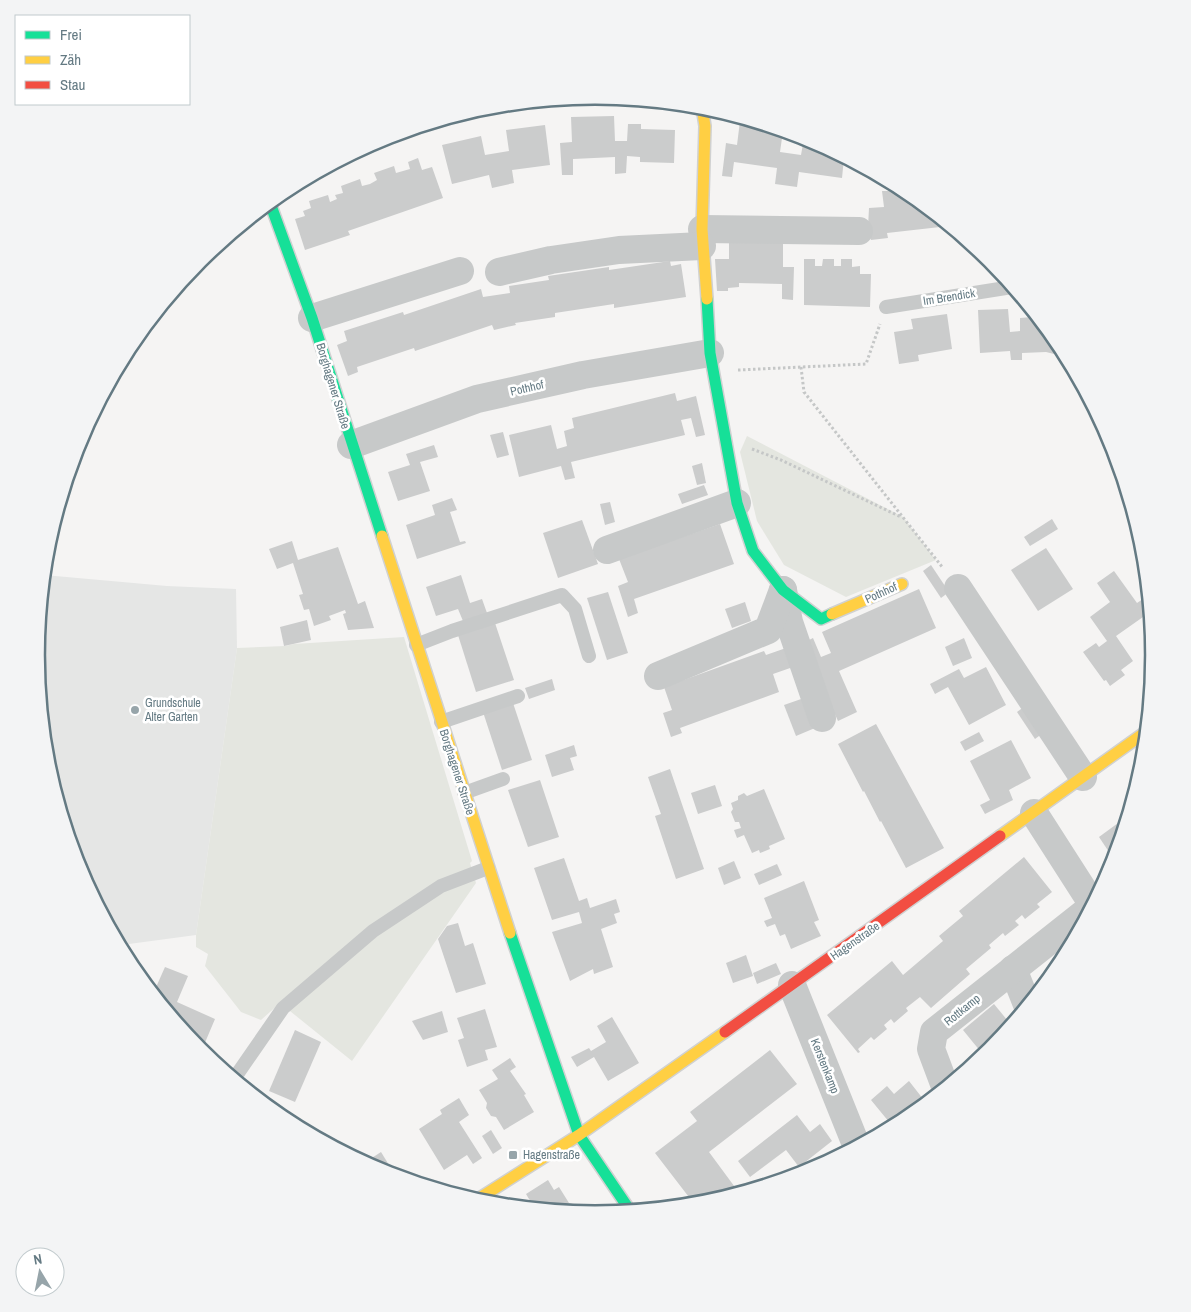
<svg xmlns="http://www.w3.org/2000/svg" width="1191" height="1312" font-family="'Archivo Narrow',sans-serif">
<rect width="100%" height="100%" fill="#f5f4f3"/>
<path fill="#e5e6e5" d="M44,575l123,11 69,3 1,59 -41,287 -67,9 -11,-1 -39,-73 -32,-105 -11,-109z"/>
<g fill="#e4e6e0">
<path d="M747,436l156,81 33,43 -90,37 -62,-32 -27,-44 -17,-69z"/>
<path d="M404,637l68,224 -2,2 6,20 -124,178 -72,-58 -19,17 -20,-8 -36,-46 3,-12 -12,-7v-12l41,-287 48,-2 9,-2z"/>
</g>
<g fill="#cbcccc">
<path d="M614,116l1,25h12l1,-17h13v5l34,1 -1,33 -34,-1v-5l-13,-1 -1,17 -11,1v-17l-42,2v16h-11l-2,-32 12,-1 -1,-25z"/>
<path d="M740,121l16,2 27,8 -3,21 21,3 3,-17 40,20 -2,20 -43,-6 -2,15 -22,-3 2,-16 -43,-6 -2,15 -10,-1 4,-33 11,2z"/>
<path d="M545,125l5,40 -38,5 2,13 -22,5 -3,-13 -37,9 -10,-39 39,-9 4,19 24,-4 -3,-21z"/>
<path d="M418,158l4,12 10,-3 11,31 -95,33 2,4 -45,15 -10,-31 10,-3 -2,-5 8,-3 -2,-7 19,-6 2,7 7,-3 -2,-4 8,-2 -2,-7 19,-7 2,7 8,-2 7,-4 -3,-7 20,-7 2,7 14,-4 -2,-7z"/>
<path d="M889,183l17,8 43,35 -62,7 1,5 -17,2 -3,-13 1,-19 15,-1 -2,-16h8z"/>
<path d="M729,241l54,1v25h11l-1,33 -11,-1v-15l-43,-1v4l-11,1v3h-11l-2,-32h14z"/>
<path d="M804,259h11v7h7l1,-7h11v7h7v-7h11v8l8,-1v8h11l-1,33 -66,-2z"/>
<path d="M670,261l1,5 10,-2 5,33 -72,11v-4l-59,9v4l-40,6 1,2 -22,5 -2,-5 -77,26 -1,-3 -57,19 1,5 -10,4 -11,-31 10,-4 -3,-10 59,-19 1,3 77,-26 2,8 27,-4 -1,-7 40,-6 -1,-4 61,-9v3z"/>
<path d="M1008,309l2,23 10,-1v-13l12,-1v-6l29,35 3,6 -10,2 -8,-2 -24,1v7h-11l-1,-9 -30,2 -2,-43z"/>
<path d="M947,314l5,35 -34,6 1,6 -20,3 -5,-32 19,-3 -2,-10z"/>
<path d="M675,393l2,8 19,-5 9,39 -9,2 -5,-19 -10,2 4,15 -114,27 4,16 -10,2 -4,-14 -42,11 -10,-42 42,-10 6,24 10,-3 -3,-15 10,-3 -2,-10z"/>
<path d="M503,432l6,23 -12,3 -7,-23z"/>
<path d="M434,445l4,12 -18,5 10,29 -32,10 -10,-29 22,-7 -4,-11z"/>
<path d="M702,463l4,20 -9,2 -5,-19z"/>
<path d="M704,485l4,10 -26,9 -4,-10z"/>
<path d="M452,498l5,12 -7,2 10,30 5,-1 1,2 -49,16 -11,-34 29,-10 -3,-10z"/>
<path d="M610,502l5,20 -10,3 -5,-21z"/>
<path d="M1052,519l6,10 -28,17 -6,-9z"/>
<path d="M582,520l16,44 -40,14 -15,-45z"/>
<path d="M720,524l14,40 -100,35 4,14 -10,4 -10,-31 10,-4 -9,-23z"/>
<path d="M292,541l6,19 40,-13 20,57 7,-3 9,27 -26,2 -5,-16 3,-1 -1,-3 -16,6 2,4 -17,6 -5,-17 -5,1 -5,-15 4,-1 -10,-31 -16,6 -8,-20z"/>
<path d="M1046,548l27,41 -35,22 -27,-41z"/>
<path d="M931,565l18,27 -8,6 -18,-27z"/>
<path d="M1114,571l23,32 12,-8 3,35 -9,-13 -27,19 17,25 -12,9 4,5 -15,11 -4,-6 -2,1 -21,-29 13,-9 3,4 8,-6 -17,-24 20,-15 -13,-19z"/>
<path d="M461,575l9,28 12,-4 5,14 -24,8 -5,-12 -22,7 -10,-29z"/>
<path d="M919,589l17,39 -97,43 18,41 -19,9 -35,-78 10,-5 8,19 10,-4 -9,-21z"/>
<path d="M608,592l20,61 -21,7 -20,-62z"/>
<path d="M745,602l6,19 -19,7 -7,-19z"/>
<path d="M307,620l4,20 -27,6 -4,-19z"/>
<path d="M495,623l19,57 -38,12 -18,-57z"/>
<path d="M964,638l8,20 -19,8 -8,-19z"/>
<path d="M786,648l7,19 -20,7 6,18 -99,36 2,5 -11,4 -8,-24 9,-3 -8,-23 100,-36 2,4z"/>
<path d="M986,667l20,38 -37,20 -21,-38 -13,7 -5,-10 29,-15 5,9z"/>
<path d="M552,679l3,11 -26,9 -4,-11z"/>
<path d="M804,698l11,30 -19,8 -12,-31z"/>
<path d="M513,703l19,57 -30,10 -19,-58z"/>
<path d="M1025,706l18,27 -8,6 -18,-27z"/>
<path d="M876,724l68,124 -38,20 -25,-47 -1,1 -16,-31 -1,1 -25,-48z"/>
<path d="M979,732l5,9 -19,10 -5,-9z"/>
<path d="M1011,740l20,38 -22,12 4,10 -28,14 -5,-9 10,-5 -20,-39z"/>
<path d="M574,745l3,11 -7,2 4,12 -22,7 -7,-22z"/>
<path d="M670,769l34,100 -28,10 -21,-63 6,-2 -13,-37z"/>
<path d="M540,780l19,57 -31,10 -20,-57z"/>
<path d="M715,785l7,21 -24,8 -7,-21z"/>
<path d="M764,789l21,50 -16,7 1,3 -10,4 -1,-3 -7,3 -8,-18 -7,3 -3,-8 7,-2 -2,-6h-4l-4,-10 2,-3 -2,-6 7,-3v-4l6,-3 3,3z"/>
<path d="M1129,815l-11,35 -7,5 -12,-18z"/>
<path d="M1024,857l28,35 -15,12 3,3 -15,12 -3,-4 -7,6 4,4 -14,11 -2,-3 -14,12 2,3 -25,21 4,5 -39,34 -11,-11 -14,11 2,3 -14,12 -3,-4 -7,6 3,4 -13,11 -3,-3 -13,12 2,3 -2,1 -31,-38 65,-54 11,14 40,-34 -4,-5 24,-20 -4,-5z"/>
<path d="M564,858l15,43 8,-3 3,10 26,-9 4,13 -6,2 3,9 -16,6 12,38 -19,7 -1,-5 -23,12 -18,-49 30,-9 -3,-11 -27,8 -18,-52z"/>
<path d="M734,861l7,17 -17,7 -6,-17z"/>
<path d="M777,864l5,11 -23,10 -5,-11z"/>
<path d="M804,881l15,39 -5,2 7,14 -30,13 -6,-15 -5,2 -5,-12 -8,3 -3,-6 8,-3 -8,-20z"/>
<path d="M458,923l7,23 8,-3 13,41 -30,9 -18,-54 9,-13z"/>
<path d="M746,955l7,21 -20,7 -7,-20z"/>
<path d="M776,963l5,11 -24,10 -4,-11z"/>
<path d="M165,967l23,9 -11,26 38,17 -14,33 -48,-58z"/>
<path d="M994,1004l18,22 -21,26 -6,5 -22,-27z"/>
<path d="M485,1009l12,38 -12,3 3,10 -21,7 -9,-27 6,-2 -7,-20z"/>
<path d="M442,1011l6,21 -25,8 -11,-19z"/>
<path d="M612,1017l27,46 -31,18 -14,-24 -17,10 -6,-10 18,-9 2,3 15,-9 -9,-16z"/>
<path d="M295,1030l26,12 -26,60 -26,-11z"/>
<path d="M770,1050l27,34 -88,68 31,42 -36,11h-9l-40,-52 42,-32 -7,-9z"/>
<path d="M510,1058l6,9 -6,4 16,23 -2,1 10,17 -30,18 -8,-13 -5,-1 -5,-8 1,-5 -8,-13 19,-11 -6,-9z"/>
<path d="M909,1081l18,23 -21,17 -12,7 -23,-28 16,-14 7,8z"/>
<path d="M459,1098l10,17 -10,7 23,36 -9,6 -6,-9 -23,15 -25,-41 23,-15 -2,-4z"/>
<path d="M797,1115l13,17 10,-8 12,17 -33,26 -13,-17 -36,27 -12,-16z"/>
<path d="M491,1130l11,18 -9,6 -11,-18z"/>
<path d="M381,1152l8,13 7,12 -15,-4 -17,-10z"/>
<path d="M548,1180l6,10 5,-3 10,16 5,1 6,10 -52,-5 -1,-2 5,-3 -6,-10z"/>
</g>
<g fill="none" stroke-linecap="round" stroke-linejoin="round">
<defs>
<g id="fast">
<path d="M270,203l42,115 70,218"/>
<path d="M707,299l3,54 27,150 16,48 30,39 38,29 11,-5"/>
<path d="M510,933l69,202 52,77"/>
</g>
<g id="slow">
<path d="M702,107l3,19 -3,103 5,70"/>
<path d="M382,536l128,397"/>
<path d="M832,614l70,-30"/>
<path d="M1000,836l147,-105"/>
<path d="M475,1201l104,-66 146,-103"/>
</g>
<path id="jam" d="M725,1032l275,-196"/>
</defs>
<use href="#fast" stroke="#d0d1d1" stroke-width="14"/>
<use href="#slow" stroke="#d0d1d1" stroke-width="14"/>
<use href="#jam" stroke="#d0d1d1" stroke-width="14"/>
<g stroke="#c5c7c7" stroke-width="3" stroke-dasharray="2.5 2.5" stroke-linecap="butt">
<path d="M801,367l3,25 139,176"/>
<path d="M738,370l128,-6 14,-40"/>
<path d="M752,449l29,11 120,57"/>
</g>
<g stroke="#c7c9c9" stroke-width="14">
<path d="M886,307l126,-20"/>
<path d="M416,645l36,-14 110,-36 13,14 14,47"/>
<path d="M441,722l77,-26"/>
<path d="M464,793l39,-14"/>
<path d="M238,1073l45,-65 90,-77 68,-45 47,-18"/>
</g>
<g stroke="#c7c9c9" stroke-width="28">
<path d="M702,229l157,2"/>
<path d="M499,272l52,-12 68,-10 83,-4"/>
<path d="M312,318l148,-47"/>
<path d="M351,445l126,-46 106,-24 127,-22"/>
<path d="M607,550l130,-47"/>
<path d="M958,588l125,189"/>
<path d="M783,590l6,32 33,96"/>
<path d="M658,676l110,-46 15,-40"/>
<path d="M1034,813l59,92"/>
<path d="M1013,969l15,38"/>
<path d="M792,985l65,162"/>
<path d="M946,1089l-15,-40 3,-17 158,-125"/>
</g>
<use href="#fast" stroke="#16e098" stroke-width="11"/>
<use href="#slow" stroke="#ffcf43" stroke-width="11"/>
<use href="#jam" stroke="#f24e42" stroke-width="11"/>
</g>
<g fill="#97a5aa" stroke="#fff" stroke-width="2">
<circle cx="135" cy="710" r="5"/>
<rect x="508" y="1150" width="10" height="10" rx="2.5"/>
</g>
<g text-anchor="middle" stroke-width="5" stroke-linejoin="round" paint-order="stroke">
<g font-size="12" fill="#647a83" stroke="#fff">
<text transform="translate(949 297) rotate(-9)" y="4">Im Brendick</text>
<text transform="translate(333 386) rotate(73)" y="4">Borghagener Straße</text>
<text transform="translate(527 388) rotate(-13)" y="4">Pothhof</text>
<text transform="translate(881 593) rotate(-24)" y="4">Pothhof</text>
<text transform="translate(457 772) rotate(72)" y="4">Borghagener Straße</text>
<text transform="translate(855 941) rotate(-35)" y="4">Hagenstraße</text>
<text transform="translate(962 1010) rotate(-39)" y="4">Rottkamp</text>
<text transform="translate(825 1066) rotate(68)" y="4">Kerstenkamp</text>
</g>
<g font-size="12" fill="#647a83" stroke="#fff" text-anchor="start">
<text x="145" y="707">Grundschule<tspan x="145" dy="14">Alter Garten</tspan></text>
<text x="523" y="1159">Hagenstraße</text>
</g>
</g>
<path d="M0 0H1191V1312H0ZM45 655a550 550 0 1 1 1100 0a550 550 0 1 1-1100 0Z" fill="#f3f4f5" fill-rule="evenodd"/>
<path fill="none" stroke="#647a83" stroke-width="2.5" d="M45 655a550 550 0 1 1 1100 0a550 550 0 1 1-1100 0Z"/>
<rect x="15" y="15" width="175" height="90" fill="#ffffff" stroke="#c1cacd"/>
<rect x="25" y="31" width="25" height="8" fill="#16e098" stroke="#c1cacd"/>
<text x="60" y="40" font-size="15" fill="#647a83">Frei</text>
<rect x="25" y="56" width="25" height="8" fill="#ffcf43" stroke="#c1cacd"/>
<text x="60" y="65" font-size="15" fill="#647a83">Zäh</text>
<rect x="25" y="81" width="25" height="8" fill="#f24e42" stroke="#c1cacd"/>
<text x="60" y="90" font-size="15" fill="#647a83">Stau</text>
<g transform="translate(40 1272) rotate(350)"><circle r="24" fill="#ffffff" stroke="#c1cacd"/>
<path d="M0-4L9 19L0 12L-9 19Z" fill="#97a5aa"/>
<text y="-8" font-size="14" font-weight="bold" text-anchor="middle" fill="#647a83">N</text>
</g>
</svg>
